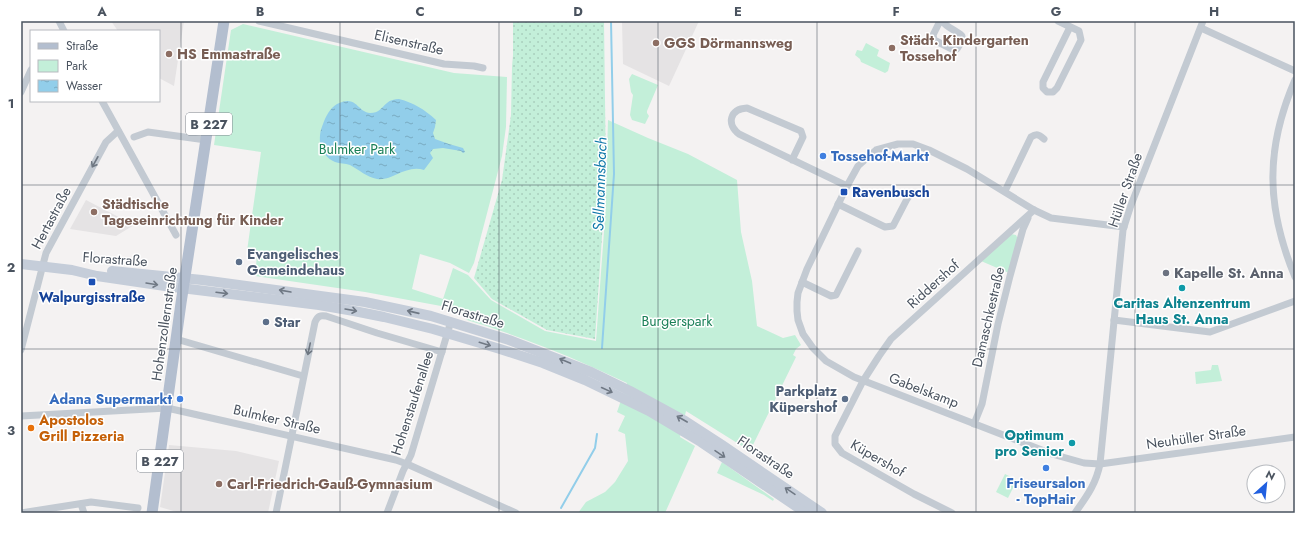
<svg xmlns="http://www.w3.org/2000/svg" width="1316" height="534" font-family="Jost,sans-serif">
<defs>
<pattern id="garden-dots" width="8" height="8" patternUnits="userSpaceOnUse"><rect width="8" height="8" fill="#c3efd9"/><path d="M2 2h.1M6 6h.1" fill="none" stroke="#a9cfbd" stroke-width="1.8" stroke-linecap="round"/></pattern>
<pattern id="water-ripples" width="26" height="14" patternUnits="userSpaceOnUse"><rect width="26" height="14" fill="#92ceea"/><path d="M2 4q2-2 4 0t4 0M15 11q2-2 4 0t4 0" fill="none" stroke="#79aac1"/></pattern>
</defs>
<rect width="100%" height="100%" fill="#f4f2f2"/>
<g fill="#e5e3e4">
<path d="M111,21h73l-10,65 -15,-8v-47h-41z"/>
<path d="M622,21h77l-30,65 -46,-22z"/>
<path d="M86,200l48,25 -18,11 -46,-7z"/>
<path d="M169,445l67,6 43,10 -11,52h-88l-20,-6z"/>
</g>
<g fill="#c3efd9">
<path d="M243,24l211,49 53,4 -1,50 -4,29 -28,107 -5,10 -19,-10 -30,-9 -8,35 31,10 10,-31 15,7 23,25 54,31 51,10 9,-123 3,-98 40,18 40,16 49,26 4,52 11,49 5,45 26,12 12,-3 6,10 -5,4 -3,6 3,2 -46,94 -64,-40 -6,26 15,9 -30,67h-87l8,-11 19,-10 10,-10 13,-21 -3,-27 -7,-3 7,-15 -8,-4 10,-29c-52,-25 -104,-46 -160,-63l-3,-6 -23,-8 -76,-14 -110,-16 2,-21 -10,-4 14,-99 -47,-7 17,-115z"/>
<path d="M866,43l13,7 -2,6 13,7 -2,8 -3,2 -24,-11 -1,-3 -5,-4 2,-5 5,1z"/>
<path d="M632,74l26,11 -11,26v2l2,3 -4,8 -13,-4 -2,-5 3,-20 -2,-3 -2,-13z"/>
<path d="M1011,234l5,1 2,4 -9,34 -28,-12z"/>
<path d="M1212,365h6l4,16 -26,3 -1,-12 16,-2z"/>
<path d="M722,462l52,37 -1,2 -9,-6 -47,-22z"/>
<path d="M1005,474l12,6 -9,18 -12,-6z"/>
</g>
<path fill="url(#garden-dots)" d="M513,21h91l2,157 -11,161 -48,-9 -55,-31 -18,-21 28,-98 9,-65 1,-48 1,-12z"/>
<path fill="url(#water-ripples)" d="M399,99c15,4 25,10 37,21l-1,7 -2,6 2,6 14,5 14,4 2,4 -2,1 -2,-2 -18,-3 -10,1 -3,4 3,5 -9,12c-18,-6 -33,12 -47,9 -10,-2 -18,-9 -27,-14 -5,-2 -10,-1 -15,-3 -16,-7 -18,-24 -12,-38 3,-8 7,-16 14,-20 20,-10 20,8 33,9 9,0 11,-5 17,-10 3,-3 8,-4 12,-4z"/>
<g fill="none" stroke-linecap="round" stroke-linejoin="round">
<g stroke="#92ceea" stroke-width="2">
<path d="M602,348l12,-174 -3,-153"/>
<path d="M561,508l34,-60 2,-14"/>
</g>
<g stroke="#c3cad2" stroke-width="7">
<path d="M59,21l5,10"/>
<path d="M259,21l185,43 30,2 9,2"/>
<path d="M940,21l-7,14 1,5 18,9h5l5,-8v-5c-6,-6 -15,-8 -20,-15"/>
<path d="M1058,21l21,10 2,9 -24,48 -4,4h-6l-4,-4v-6l27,-55"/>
<path d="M1201,28l94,43"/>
<path d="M1295,80c-30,69 -29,127 0,197"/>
<path d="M21,92l10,-22"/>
<path d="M102,101l74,134"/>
<path d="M134,137l14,-5 58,8"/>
<path d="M792,160l11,-23 -2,-6 -54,-23c-17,1 -21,16 -8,26l108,52"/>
<path d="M1005,191l26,-54c6,-4 8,-2 13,2"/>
<path d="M838,204l47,23 8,-1 14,-27 4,-6"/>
<path d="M1124,227l-73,-9 -17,-8 -67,-41 -38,-19 -16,-6h-15l-22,6 -18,16 -11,20 -40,83 -9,24 -1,9v9l1,9 5,14 10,14 13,13 28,16 198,77 32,9 16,1 195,-27"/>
<path d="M802,282l29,14 5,-1 22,-44"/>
<path d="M1114,320l96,12 85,-31"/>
<path d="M176,339l127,37"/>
<path d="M21,350l25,-97 60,-111 12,-11"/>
<path d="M21,416l146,-8 229,52 11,4 109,49"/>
<path d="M974,424l8,-20 16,-80 12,-48 13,-47 5,-11"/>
<path d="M81,504l3,9"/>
<path d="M21,513l70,-11 47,6"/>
<path d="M276,513l39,-191c3,-6 5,-7 11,-6l51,17 65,19"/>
<path d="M387,513l16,-42 8,-16 40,-134"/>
<path d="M952,513l-38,-19 -72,-41 -7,-9v-8l28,-55 16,-25 12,-17 143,-129"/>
<path d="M1075,513c12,-17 21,-29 25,-49l23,-234 8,-25 72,-184"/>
</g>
<g stroke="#c5cdd9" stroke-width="10">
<path d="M21,264l51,6 25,6 68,10 154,19 35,6 30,6 49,12 67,20 43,14 42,17 64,31 52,31 105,71"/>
<path d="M112,271l90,9 163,22 66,14 78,24 82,32 39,19 55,30 37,24 100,68"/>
</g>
<path stroke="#b3becf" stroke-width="11" d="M152,513l29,-210 43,-282"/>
</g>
<defs><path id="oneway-shaft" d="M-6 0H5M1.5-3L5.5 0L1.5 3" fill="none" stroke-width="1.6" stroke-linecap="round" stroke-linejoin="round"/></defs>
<g stroke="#6e7782">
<use href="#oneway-shaft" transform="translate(95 162) rotate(119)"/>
<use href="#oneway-shaft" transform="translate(309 349) rotate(102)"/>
</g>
<g stroke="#6f7884">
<use href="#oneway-shaft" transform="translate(152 284) rotate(9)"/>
<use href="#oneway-shaft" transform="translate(285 291) rotate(-170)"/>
<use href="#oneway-shaft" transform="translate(222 293) rotate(7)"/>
<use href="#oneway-shaft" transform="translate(351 310) rotate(10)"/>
<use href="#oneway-shaft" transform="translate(413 312) rotate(-167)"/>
<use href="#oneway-shaft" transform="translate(485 344) rotate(17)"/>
<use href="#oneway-shaft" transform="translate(565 361) rotate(-157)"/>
<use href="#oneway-shaft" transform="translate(607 390) rotate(25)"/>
<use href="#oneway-shaft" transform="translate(682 419) rotate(-150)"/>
<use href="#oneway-shaft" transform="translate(720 454) rotate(34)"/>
<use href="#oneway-shaft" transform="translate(790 491) rotate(-146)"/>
</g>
<path fill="none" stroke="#4a535f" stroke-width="1" stroke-opacity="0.55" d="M181,21v492M340,21v492M499,21v492M658,21v492M817,21v492M976,21v492M1135,21v492M21,185h1274M21,349h1274"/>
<g fill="#8d6e63" stroke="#fff" stroke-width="1.5">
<circle cx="656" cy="43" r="4"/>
<circle cx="892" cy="48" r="4"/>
<circle cx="169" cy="54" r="4"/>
<circle cx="94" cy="212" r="4"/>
<circle cx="219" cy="484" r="4"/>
</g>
<g fill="#3f7fe0" stroke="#fff" stroke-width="1.5">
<circle cx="823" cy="156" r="4"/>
<circle cx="180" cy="399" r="4"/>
<circle cx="1046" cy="468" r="4"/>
</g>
<g fill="#1a4fb4" stroke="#fff" stroke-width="1.5">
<rect x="840" y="188" width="8" height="8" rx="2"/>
<rect x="88" y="278" width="8" height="8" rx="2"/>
</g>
<g fill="#5c6f8a" stroke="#fff" stroke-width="1.5">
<circle cx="239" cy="262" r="4"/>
<circle cx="266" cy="322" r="4"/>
<circle cx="845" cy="399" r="4"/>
</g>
<circle fill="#6b7280" stroke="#fff" stroke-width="1.5" cx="1166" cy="273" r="4"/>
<g fill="#0f9aa8" stroke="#fff" stroke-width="1.5">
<circle cx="1182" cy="288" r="4"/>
<circle cx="1072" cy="443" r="4"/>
</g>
<circle fill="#e8710a" stroke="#fff" stroke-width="1.5" cx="31" cy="428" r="4"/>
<g text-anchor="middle" stroke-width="3" stroke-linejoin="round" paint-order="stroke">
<g fill="#fff" stroke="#80878f" stroke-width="1">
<rect x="186" y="113" width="46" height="22" rx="3"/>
<rect x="137" y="450" width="46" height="22" rx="3"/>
</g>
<g font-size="13" font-weight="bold" fill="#4a535f">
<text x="209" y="129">B 227</text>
<text x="160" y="466">B 227</text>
</g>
<g font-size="14" font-weight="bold" fill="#785e54" stroke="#fff" text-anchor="start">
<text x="900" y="45">Städt. Kindergarten<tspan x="900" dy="16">Tossehof</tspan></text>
<text x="664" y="48">GGS Dörmannsweg</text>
<text x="177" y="59">HS Emmastraße</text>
<text x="102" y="209">Städtische<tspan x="102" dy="16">Tageseinrichtung für Kinder</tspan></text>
<text x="227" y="489">Carl-Friedrich-Gauß-Gymnasium</text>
</g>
<g font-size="14" fill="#4a535f" stroke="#fff">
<text transform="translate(409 42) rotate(13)" y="5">Elisenstraße</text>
<text transform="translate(1125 190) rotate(-71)" y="5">Hüller Straße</text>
<text transform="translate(51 218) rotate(-62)" y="5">Hertastraße</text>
<text transform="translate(115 259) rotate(4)" y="5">Florastraße</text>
<text transform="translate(933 284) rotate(-42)" y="5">Riddershof</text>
<text transform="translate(473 314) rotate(17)" y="5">Florastraße</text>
<text transform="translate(988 317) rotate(-77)" y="5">Damaschkestraße</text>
<text transform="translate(164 324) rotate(-82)" y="5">Hohenzollernstraße</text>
<text transform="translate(924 390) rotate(21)" y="5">Gabelskamp</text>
<text transform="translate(412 403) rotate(-72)" y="5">Hohenstaufenallee</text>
<text transform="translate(277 419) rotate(13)" y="5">Bulmker Straße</text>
<text transform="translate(1196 437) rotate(-8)" y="5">Neuhüller Straße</text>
<text transform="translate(766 457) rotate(34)" y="5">Florastraße</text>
<text transform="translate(878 458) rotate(30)" y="5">Küpershof</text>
</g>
<g font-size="14" fill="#1b8058" stroke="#fff">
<text x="357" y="154">Bulmker Park</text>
<text x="677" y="326">Burgerspark</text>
</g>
<g font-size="14" font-weight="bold" fill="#366cbe" stroke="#fff" text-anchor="start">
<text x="831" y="161">Tossehof-Markt</text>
<text x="172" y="404" text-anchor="end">Adana Supermarkt</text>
<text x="1046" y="488" text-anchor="middle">Friseursalon<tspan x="1046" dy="16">- TopHair</tspan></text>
</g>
<g font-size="14" font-weight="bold" fill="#164399" stroke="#fff" text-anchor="start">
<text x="852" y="197">Ravenbusch</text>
<text x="92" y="302" text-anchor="middle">Walpurgisstraße</text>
</g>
<g font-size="14" font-weight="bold" fill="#4e5e75" stroke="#fff" text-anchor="start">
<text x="247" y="259">Evangelisches<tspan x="247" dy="16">Gemeindehaus</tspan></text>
<text x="274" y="327">Star</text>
<text x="837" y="396" text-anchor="end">Parkplatz<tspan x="837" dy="16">Küpershof</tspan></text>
</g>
<g font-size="14" font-weight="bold" fill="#5b616d" stroke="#fff" text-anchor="start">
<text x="1174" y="278">Kapelle St. Anna</text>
</g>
<g font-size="14" font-weight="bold" fill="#0d838f" stroke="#fff">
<text x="1182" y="308">Caritas Altenzentrum<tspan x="1182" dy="16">Haus St. Anna</tspan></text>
<text x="1064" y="440" text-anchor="end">Optimum<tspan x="1064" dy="16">pro Senior</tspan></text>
</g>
<g font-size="14" font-weight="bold" fill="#c56008" stroke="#fff" text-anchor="start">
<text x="39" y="425">Apostolos<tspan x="39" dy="16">Grill Pizzeria</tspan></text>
</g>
<g font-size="15" font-style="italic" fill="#1179aa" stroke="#fff">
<text transform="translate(600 184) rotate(-88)" y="5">Sellmannsbach</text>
</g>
</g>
<rect width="1316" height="534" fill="none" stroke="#ffffff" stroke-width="44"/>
<rect x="30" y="30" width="130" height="72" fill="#ffffff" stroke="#b7babf"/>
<rect x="38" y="43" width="20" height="6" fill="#b3becf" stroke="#b7babf"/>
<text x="66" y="50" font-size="12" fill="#4a535f">Straße</text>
<rect x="38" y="60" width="20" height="12" fill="#c3efd9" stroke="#b7babf"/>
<text x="66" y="70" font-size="12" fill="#4a535f">Park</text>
<rect x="38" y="80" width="20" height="12" fill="url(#water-ripples)" stroke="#b7babf"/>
<text x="66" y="90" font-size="12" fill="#4a535f">Wasser</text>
<g transform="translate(1266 484) rotate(27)"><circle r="19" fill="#ffffff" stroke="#b7babf"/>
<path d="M0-3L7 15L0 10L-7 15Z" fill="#205fe0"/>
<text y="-6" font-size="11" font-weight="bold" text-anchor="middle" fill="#4a535f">N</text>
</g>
<rect x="22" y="22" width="1272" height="490" fill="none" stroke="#4a535f" stroke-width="1.5"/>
<g font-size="13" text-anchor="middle" font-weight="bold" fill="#4a535f">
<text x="102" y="16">A</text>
<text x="260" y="16">B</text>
<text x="420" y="16">C</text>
<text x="578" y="16">D</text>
<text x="738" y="16">E</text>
<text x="896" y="16">F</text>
<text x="1056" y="16">G</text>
<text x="1214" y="16">H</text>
<text x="11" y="108">1</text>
<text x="11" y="272">2</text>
<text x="11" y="435">3</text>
</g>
</svg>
